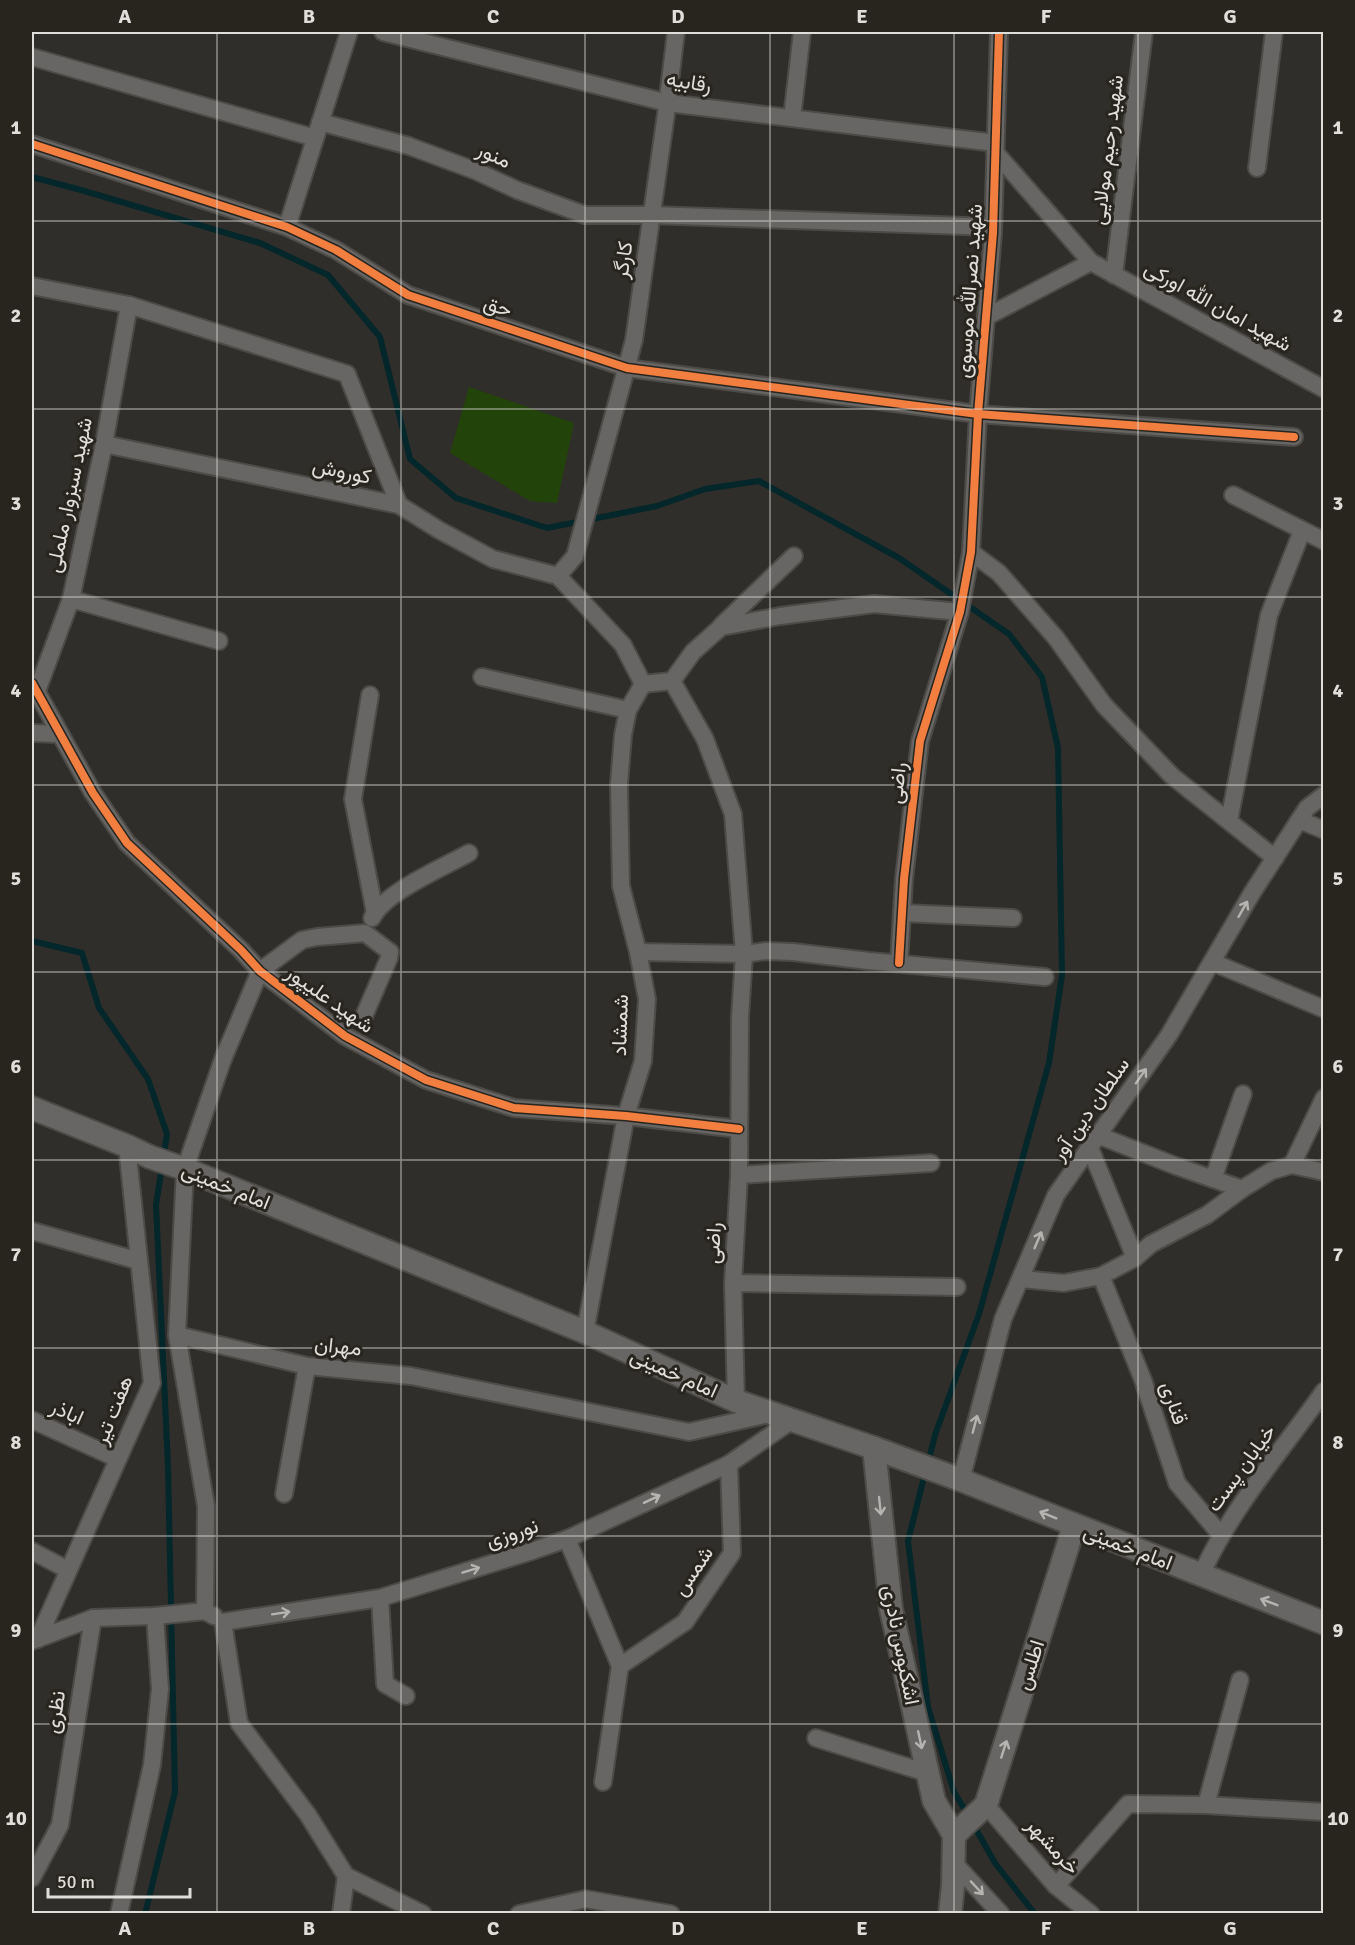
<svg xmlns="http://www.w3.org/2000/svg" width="1355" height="1945" font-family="Signika,Vazirmatn,sans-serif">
<rect width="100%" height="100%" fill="#302e2a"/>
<path fill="#22440b" d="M469,387l105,36 -17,80 -27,-2 -80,-48z"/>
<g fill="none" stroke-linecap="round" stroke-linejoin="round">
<g stroke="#04272b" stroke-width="6">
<path d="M32,177l49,13 179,53 68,32 52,62 30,122 46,39 91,30 110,-22 48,-17 54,-8 140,77 110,76 33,43 16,71 4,227 -13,88 -70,251 -44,121 -7,28"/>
<path d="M32,941l50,12 17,55 49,71 19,55 -11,71 12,261 7,326 -30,122"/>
<path d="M925,1473l-17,68 20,166 26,85 14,23"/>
<path d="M973,1824l22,39 40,51"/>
</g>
<defs>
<g id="street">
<path d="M383,32l285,71 327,40"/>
<path d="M32,57l283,81"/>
<path d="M792,118l10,-86"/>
<path d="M320,122l89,24 67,25 41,19 68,25h67l341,12"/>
<path d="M32,144l255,83 49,23 72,45 219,73 351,46 316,23"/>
<path d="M995,152l96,110 233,127"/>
<path d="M1257,168l17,-136"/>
<path d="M287,227l62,-195"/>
<path d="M1114,275l30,-243"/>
<path d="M32,286l97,19 218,69 52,131"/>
<path d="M986,317l105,-55"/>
<path d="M104,444l295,61 40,25 54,29 65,17"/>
<path d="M1233,495l91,46"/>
<path d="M971,552l28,21 57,65 48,67 68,71 103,82"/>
<path d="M558,576l17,-20 59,-216 32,-226 10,-82"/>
<path d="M558,576l65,69 20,39"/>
<path d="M71,599l148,42"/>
<path d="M721,626l73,-70"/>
<path d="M482,677l146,33"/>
<path d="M672,681l33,58 28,75 11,140 -4,63 -1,158 -6,108 3,118"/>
<path d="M32,683l61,110 34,50 114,107 19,21 85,65 81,44 88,28 112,8 113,13"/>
<path d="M643,684l29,-3 21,-29 28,-25 59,-11 94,-12 86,8"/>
<path d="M37,691l34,-92 33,-155 25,-139"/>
<path d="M370,695l-17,104 22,114"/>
<path d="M32,733l27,1"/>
<path d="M1299,820l25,10"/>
<path d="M1229,821l40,-206 33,-84"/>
<path d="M903,913l110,5"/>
<path d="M372,918c13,-26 70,-50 97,-65"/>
<path d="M638,952l106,2 22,-3 27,1 76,9 176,16"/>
<path d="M1212,962l112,47"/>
<path d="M899,963l5,-84 16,-138 40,-129 11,-60 7,-138 15,-181 6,-201"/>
<path d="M1100,1136l76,30 66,23 29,-18 21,-6 32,7"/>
<path d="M1090,1148l45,110"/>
<path d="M1292,1165l32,-67"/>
<path d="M739,1175l192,-12"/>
<path d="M1213,1179l30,-85"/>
<path d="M32,1231l107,30"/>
<path d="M1101,1276l42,104 34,103 44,52"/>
<path d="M1021,1279l43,4 37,-7 34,-18 16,-14 56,-29 35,-26"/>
<path d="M733,1283l224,4"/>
<path d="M585,1332l41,-216 17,-55 4,-62 -9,-47 -17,-66 -2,-102 4,-49 5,-25 15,-26"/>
<path d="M177,1335l8,-166 38,-110 37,-88 42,-31 15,-3 48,-4 25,19 -1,6 -25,58"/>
<path d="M32,1420l86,39"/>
<path d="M961,1480l42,-161 53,-124 113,-160 83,-142 55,-85 17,-13"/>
<path d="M284,1494l23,-128"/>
<path d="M567,1539l53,127 -17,116"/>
<path d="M32,1551l36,19"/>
<path d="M1201,1575c31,-68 80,-123 123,-184"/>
<path d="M380,1598l5,86 21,12"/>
<path d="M205,1611l1,-105 -29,-171 130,31 104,10 278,56 80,-18"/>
<path d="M223,1622l157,-24 152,-47 35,-12 162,-75 62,-43"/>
<path d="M223,1622l16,101 69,92 38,61 77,38"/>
<path d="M38,1639l114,-256 -25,-237"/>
<path d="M32,1641l61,-23 62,-2 50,-5 9,5"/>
<path d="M620,1666l65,-44 47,-69 -3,-89"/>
<path d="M816,1738l111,35"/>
<path d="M986,1805l70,81 35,28"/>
<path d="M1206,1805l34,-125"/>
<path d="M953,1862l48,52"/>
<path d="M32,1878l28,-53 33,-207"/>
<path d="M1056,1886l72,-82 78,1 118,7"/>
<path d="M119,1914l33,-149 8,-76 -5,-73"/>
<path d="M341,1914l5,-38"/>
<path d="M519,1914l67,-15 85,15"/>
</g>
<g id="secondary">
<path d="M32,1108l95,38 23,11 35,12 400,163 151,69 138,47 87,32 363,143"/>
<path d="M874,1448l17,161 43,192 20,34"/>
<path d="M950,1914l3,-28 1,-51 32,-30 88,-279"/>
</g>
</defs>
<use href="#street" stroke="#4c4b47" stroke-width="20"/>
<use href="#secondary" stroke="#4c4b47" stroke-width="26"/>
<use href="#street" stroke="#676664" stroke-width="16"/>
<use href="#secondary" stroke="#676664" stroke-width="22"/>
<defs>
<g id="cycleway">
<path d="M32,144l255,83 49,23 72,45 219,73 351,46 316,23"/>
<path d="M32,683l61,110 34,50 114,107 19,21 85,65 81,44 88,28 112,8 113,13"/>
<path d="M899,963l5,-84 16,-138 40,-129 11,-60 7,-138 15,-181 6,-201"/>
</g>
</defs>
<use href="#cycleway" stroke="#28251f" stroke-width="11"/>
<use href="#cycleway" stroke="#f27e40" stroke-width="8"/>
</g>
<defs><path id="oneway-shaft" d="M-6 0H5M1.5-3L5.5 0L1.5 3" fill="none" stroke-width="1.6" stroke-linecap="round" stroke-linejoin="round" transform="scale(1.5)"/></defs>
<g stroke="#b6b4b1">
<use href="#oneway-shaft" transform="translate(1243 909) rotate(-60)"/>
<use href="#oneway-shaft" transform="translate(1141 1076) rotate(-55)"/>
<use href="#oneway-shaft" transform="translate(1038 1240) rotate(-67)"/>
<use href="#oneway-shaft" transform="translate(975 1424) rotate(-75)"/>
<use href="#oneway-shaft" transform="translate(652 1499) rotate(-25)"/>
<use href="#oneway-shaft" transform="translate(880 1506) rotate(84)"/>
<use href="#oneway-shaft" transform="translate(1048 1515) rotate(-158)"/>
<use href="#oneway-shaft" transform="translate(471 1570) rotate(-17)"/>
<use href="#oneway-shaft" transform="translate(1269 1602) rotate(-159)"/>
<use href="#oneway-shaft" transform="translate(281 1613) rotate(-9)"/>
<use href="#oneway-shaft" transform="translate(920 1740) rotate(78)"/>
<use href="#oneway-shaft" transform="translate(1004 1749) rotate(-72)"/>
<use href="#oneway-shaft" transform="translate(977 1888) rotate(47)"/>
</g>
<path fill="none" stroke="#e0deda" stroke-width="1.5" stroke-opacity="0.55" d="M217,32v1882M401,32v1882M585,32v1882M770,32v1882M954,32v1882M1138,32v1882M32,221h1292M32,409h1292M32,597h1292M32,785h1292M32,972h1292M32,1160h1292M32,1348h1292M32,1536h1292M32,1724h1292"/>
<g text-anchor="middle" stroke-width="6" stroke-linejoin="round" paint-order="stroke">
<g font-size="21" fill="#e0deda" stroke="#28251f">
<text transform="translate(689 82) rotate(9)" y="7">رقابیه</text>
<text transform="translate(1107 150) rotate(-83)" y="7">شهید رحیم مولایی</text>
<text transform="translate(494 155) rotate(24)" y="7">منور</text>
<text transform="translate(623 260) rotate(-82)" y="7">کارگر</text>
<text transform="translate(969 291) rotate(-86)" y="7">شهید نصرالله موسوی</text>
<text transform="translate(498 306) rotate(18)" y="7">حق</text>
<text transform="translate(1218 306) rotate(29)" y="7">شهید امان الله اورکی</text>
<text transform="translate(342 471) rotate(12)" y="7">کوروش</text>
<text transform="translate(69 495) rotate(-78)" y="7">شهید سبزوار ململی</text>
<text transform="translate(897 783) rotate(-84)" y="7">راضی</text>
<text transform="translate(330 999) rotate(35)" y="7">شهید علیپور</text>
<text transform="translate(620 1025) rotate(-88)" y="7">شمشاد</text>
<text transform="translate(1090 1109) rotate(-55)" y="7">سلطان دین آور</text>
<text transform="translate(226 1186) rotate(22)" y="7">امام خمینی</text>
<text transform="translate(713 1243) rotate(-87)" y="7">راضی</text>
<text transform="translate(338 1346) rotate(6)" y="7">مهران</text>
<text transform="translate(674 1373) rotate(24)" y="7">امام خمینی</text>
<text transform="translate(1174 1403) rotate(71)" y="7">قناری</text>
<text transform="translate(113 1410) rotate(-68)" y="7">هفت تیر</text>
<text transform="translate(67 1412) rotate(24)" y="7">اباذر</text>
<text transform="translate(1241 1468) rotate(-54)" y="7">خیابان پست</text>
<text transform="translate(512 1533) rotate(-18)" y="7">نوروزی</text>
<text transform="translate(1128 1547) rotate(21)" y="7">امام خمینی</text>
<text transform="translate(693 1571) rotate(-56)" y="7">شمس</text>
<text transform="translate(901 1645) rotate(79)" y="7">اشکبوس نادری</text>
<text transform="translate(1030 1665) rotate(-72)" y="7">اطلس</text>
<text transform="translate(55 1712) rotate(-81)" y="7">نظری</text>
<text transform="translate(1053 1846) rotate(48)" y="7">خرمشهر</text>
</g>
</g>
<rect width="1355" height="1945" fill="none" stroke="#28251f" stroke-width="66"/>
<path d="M48 1888v9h142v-9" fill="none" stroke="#e0deda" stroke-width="3"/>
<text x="57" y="1888" font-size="18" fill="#e0deda" stroke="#28251f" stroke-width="4.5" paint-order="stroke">50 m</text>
<rect x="33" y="33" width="1289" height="1879" fill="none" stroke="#e0deda" stroke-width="2"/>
<g font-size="20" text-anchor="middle" font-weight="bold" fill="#e0deda">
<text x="125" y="23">A</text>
<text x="309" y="23">B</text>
<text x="493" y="23">C</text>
<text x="678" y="23">D</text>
<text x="862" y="23">E</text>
<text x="1046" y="23">F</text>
<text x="1230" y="23">G</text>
<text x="16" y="134">1</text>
<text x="1338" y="134">1</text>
<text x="16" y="322">2</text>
<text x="1338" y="322">2</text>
<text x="16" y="510">3</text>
<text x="1338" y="510">3</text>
<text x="16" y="697">4</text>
<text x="1338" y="697">4</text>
<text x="16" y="885">5</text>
<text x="1338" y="885">5</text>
<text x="16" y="1073">6</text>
<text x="1338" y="1073">6</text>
<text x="16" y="1261">7</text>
<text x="1338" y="1261">7</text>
<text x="16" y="1449">8</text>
<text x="1338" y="1449">8</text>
<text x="16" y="1637">9</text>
<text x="1338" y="1637">9</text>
<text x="16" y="1825">10</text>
<text x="1338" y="1825">10</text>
<text x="125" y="1935">A</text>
<text x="309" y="1935">B</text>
<text x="493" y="1935">C</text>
<text x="678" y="1935">D</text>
<text x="862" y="1935">E</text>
<text x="1046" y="1935">F</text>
<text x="1230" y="1935">G</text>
</g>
</svg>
